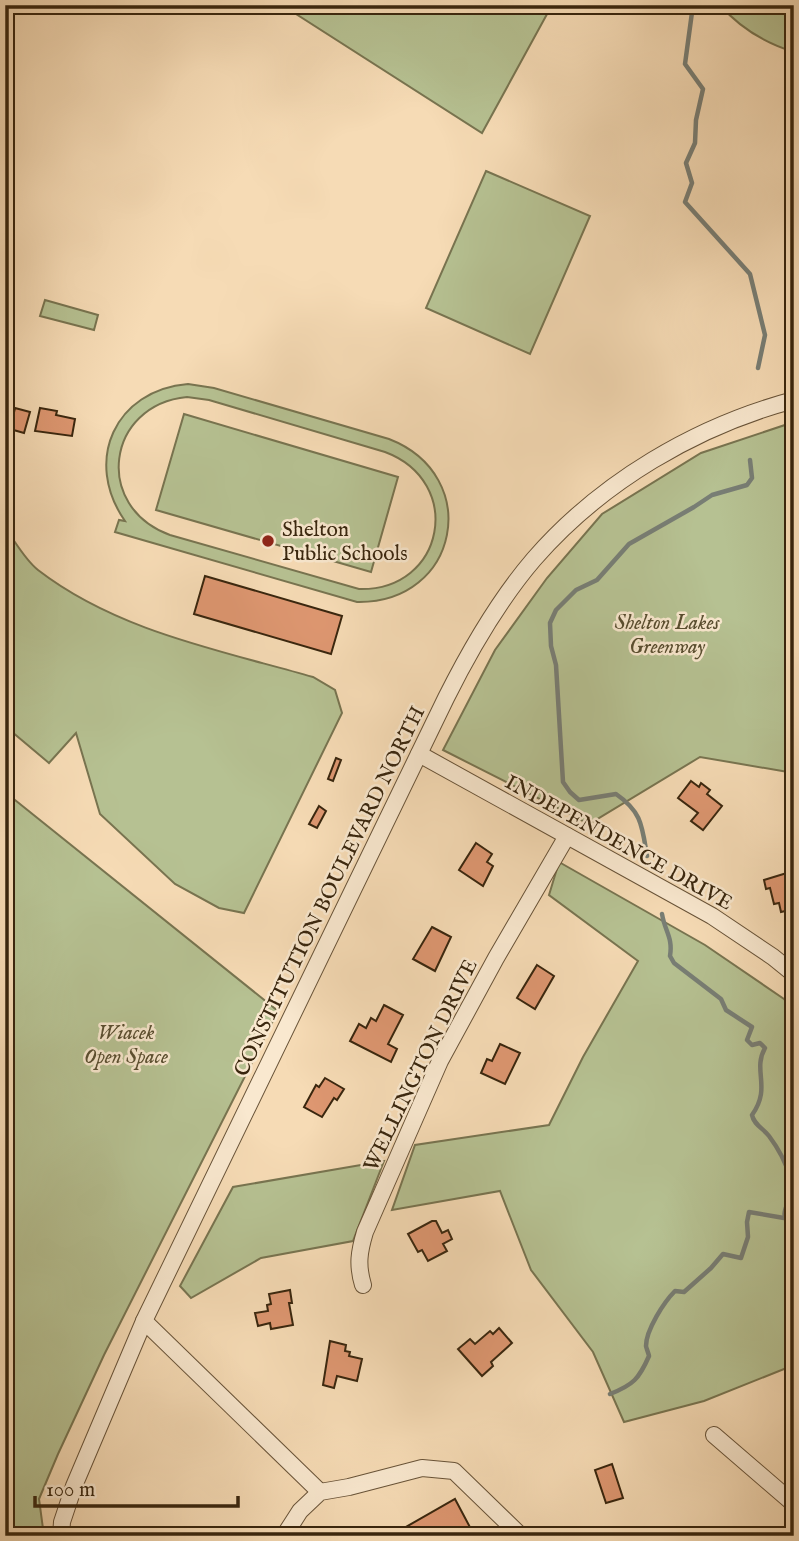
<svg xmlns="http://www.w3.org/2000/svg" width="799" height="1541" font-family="'IM FELL English',serif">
<rect width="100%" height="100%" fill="#f6dbb5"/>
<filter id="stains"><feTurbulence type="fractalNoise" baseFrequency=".00286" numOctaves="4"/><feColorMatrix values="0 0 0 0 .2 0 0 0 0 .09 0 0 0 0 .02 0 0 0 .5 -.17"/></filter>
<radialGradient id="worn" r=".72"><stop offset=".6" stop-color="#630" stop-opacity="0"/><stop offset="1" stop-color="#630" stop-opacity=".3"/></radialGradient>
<g fill="#b6c192" stroke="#787450" stroke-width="2" fill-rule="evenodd">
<path d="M282,5h270l-70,128z"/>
<path d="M720,5h74v47c-29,-9 -54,-24 -74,-47z"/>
<path d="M486,171l104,45 -60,138 -104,-46z"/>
<path d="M45,300l53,15 -4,15 -54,-14z"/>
<path d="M188,384l26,4 175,51c95,37 70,165 -32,163l-242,-70 4,-12 6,1c-42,-60 -10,-131 63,-137zM187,397l22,3 176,52c80,30 60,139 -26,137l-189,-54c-77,-28 -64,-130 17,-138z"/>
<path d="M184,414l214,63 -27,95 -215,-62z"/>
<path d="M794,422v351l-94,-16 -111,67 -146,-74 52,-100 52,-72 55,-64 99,-61z"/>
<path d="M5,528c10,13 20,32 33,42 79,61 181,80 275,107l22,13 7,23 -98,200 -25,-5 -44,-24 -75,-70 -24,-81 -27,30 -44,-37z"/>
<path d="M5,792l273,219 -174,344 -46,99 -19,45 5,37h-39z"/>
<path d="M559,862l146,83 79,54 10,10v356l-90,36 -80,21 -31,-70 -62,-82 -31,-79 -108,19 23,-65 134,-20 34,-68 55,-96 -89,-66z"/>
<path d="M384,1161l-31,80 -92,17 -70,40 -11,-12 53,-99z"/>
</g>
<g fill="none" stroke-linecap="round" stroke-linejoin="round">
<g stroke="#787e75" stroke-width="4.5">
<path d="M693,5l-8,59 18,25 -7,31 -1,23 -9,20 6,20 -7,19 65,72 15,61 -7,33"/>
<path d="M647,856c-5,-30 -5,-44 -31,-62l-37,6 -9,-8 -7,-10 -7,-117 -5,-19 -1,-23 6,-13 20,-20 21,-10 32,-36 65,-37 18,-12 35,-10 5,-7 -2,-18"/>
<path d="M662,914c3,18 11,23 8,42l4,7 47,36 5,11 26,17 -5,13 5,5 8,-2 5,5c-13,23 7,39 -13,67 2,10 11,13 17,21 9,12 17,27 21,41 1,4 3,12 2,16 -5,13 -15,25 2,33"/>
<path d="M610,1394c23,-9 29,-15 39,-38 0,-1 -3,-9 -3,-10 0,-16 18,-44 29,-55l9,1 27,-24 12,-14 18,4 7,-21 -1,-15 2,-10 35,6"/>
</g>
</g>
<g fill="#de9771" stroke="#39260e" stroke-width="2">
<path d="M15,408l15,4 -6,21 -14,-4z"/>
<path d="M40,408l17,3 -1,4 19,4 -3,17 -37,-5z"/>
<path d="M205,576l137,40 -11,38 -137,-40z"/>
<path d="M336,758l5,2 -8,21 -5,-2z"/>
<path d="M691,781l8,6 2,-4 9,7 -3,4 15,12 -19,24 -12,-9 7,-8 -20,-15z"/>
<path d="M319,806l7,5 -9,17 -8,-4z"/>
<path d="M476,843l16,11 -5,8 6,4 -10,20 -24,-16z"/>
<path d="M790,872l4,12v25l-13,3 -2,-9 -5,1 -4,-16 -4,1 -2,-9z"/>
<path d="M432,927l19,10 -16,34 -22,-12z"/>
<path d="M537,965l17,11 -19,33 -18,-11z"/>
<path d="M384,1005l19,10 -15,29 9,5 -6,13 -41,-21 9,-17 7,4 5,-10 5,3z"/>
<path d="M500,1044l20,9 -15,31 -24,-11 6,-14 5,2z"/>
<path d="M325,1078l19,11 -7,11 -3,-2 -12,19 -18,-10 12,-22 3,2z"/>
<path d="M432,1221h4l6,12 6,-3 4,9 -9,5 4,7 -19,10 -6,-11 -4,2 -10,-18z"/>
<path d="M290,1290l2,13h-3l4,22 -22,4 -1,-6 -12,3 -3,-13 13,-2 -1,-6 4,-1 -2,-10z"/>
<path d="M499,1328l13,15 -21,19 2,4 -11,10 -24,-27 12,-10 5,5 15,-13 3,3z"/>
<path d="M330,1341l16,4 -1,6 5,1 -1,4 13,3 -5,22 -20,-5 -3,12 -11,-3z"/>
<path d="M612,1464l11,34 -17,5 -11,-33z"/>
<path d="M455,1499l17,32 -9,5h-73z"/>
</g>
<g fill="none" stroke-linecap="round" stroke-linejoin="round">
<defs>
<g id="street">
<path d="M419,754l293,162 61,41 21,17"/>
<path d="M363,1285c-6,-20 -4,-33 2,-53l75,-171 56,-103 71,-122"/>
<path d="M144,1321l176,171"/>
<path d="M714,1435l80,69"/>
<path d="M61,1536l1,-14 12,-36 70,-165 302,-623c25,-50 52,-97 88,-139 67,-77 162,-133 260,-159"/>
<path d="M284,1536l16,-25 20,-19 29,-5 73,-19 32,3 67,65"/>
</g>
</defs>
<use href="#street" stroke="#685338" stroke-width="18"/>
<use href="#street" stroke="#f9e8cf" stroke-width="16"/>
</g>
<circle fill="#8f2418" stroke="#f9e8cf" stroke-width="2.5" cx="268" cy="541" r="7"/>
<g text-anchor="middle" stroke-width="5" stroke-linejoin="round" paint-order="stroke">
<g font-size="21" fill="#39260e" stroke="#f9e8cf" text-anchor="start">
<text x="282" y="536">Shelton<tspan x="282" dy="24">Public Schools</tspan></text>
</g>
<g font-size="21" font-style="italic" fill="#584d2f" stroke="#f9e8cf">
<text x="667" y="629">Shelton Lakes<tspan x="667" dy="24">Greenway</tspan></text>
<text x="126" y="1039">Wiacek<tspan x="126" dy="24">Open Space</tspan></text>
</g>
<g font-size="21" fill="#39260e" stroke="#f9e8cf">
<text transform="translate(619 842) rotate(29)" y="7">INDEPENDENCE DRIVE</text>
<text transform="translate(329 891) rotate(-64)" y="7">CONSTITUTION BOULEVARD NORTH</text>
<text transform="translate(420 1065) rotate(-64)" y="7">WELLINGTON DRIVE</text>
</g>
</g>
<rect width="799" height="1541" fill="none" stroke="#f6dbb5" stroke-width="28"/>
<rect x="7" y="7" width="785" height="1527" fill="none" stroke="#39260e" stroke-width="3.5"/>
<rect x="14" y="14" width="771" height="1513" fill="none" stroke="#39260e" stroke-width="2"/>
<path d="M35 1496v10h203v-10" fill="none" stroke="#39260e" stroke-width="3.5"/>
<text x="46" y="1496" font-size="21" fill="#39260e" stroke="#f9e8cf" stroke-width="5" paint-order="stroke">100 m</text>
<rect width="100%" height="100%" filter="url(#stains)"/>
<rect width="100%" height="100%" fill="url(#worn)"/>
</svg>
